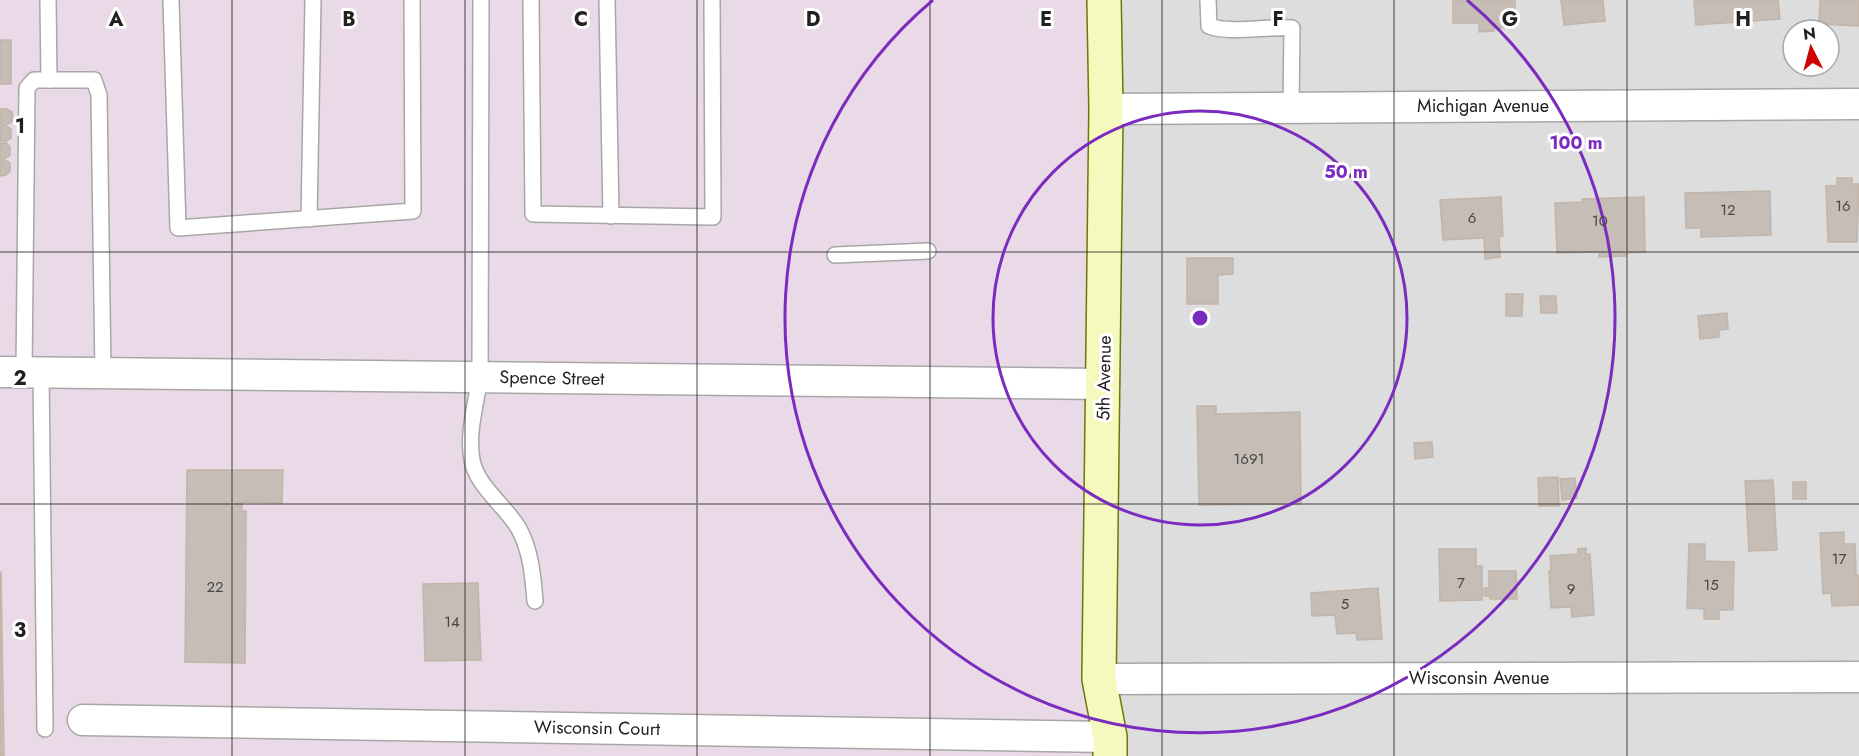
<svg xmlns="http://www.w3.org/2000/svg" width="1859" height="756" font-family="Jost,sans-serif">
<rect width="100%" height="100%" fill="#f1eee7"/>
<path fill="#dedddd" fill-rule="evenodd" d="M1106,0h753v756h-746zM1793,30h36v36h-36z"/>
<path fill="#ead9e6" d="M0,0h1093l2,756h-1095z"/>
<g fill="#c5bdb6" stroke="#c2b5a9" stroke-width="1.5">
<path d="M1453,0h62v27l-21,1v3l-15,1v-9h-26z"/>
<path d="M1561,0h42l2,21 -41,4z"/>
<path d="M1694,0h84l2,19 -84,6z"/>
<path d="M1820,0h39v26l-40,-2z"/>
<rect x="0" y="40" width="11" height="44"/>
<path d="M0,109h7l5,3 1,6 -2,5 -6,2 -5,-1z"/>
<path d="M0,126h6l5,3v9l-4,3h-7z"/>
<path d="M0,143h6l4,3v9l-4,3 -6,1z"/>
<path d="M0,160h5l5,3v8l-4,4 -6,1z"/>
<path d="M1837,178h15v6h7l-2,58h-29l-2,-56h11z"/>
<path d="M1770,191l1,44 -70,2v-9h-15l-1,-35z"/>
<path d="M1501,197l2,39 -4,1 1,20 -15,2 -1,-21 -41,2 -3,-40z"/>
<path d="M1644,197l1,55 -19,1v3l-27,1v-5l-42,1 -2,-50 27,-1v-3z"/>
<path d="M1187,258h46v16l-15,1v29h-31z"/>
<path d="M1506,294h17l-1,22h-16z"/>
<path d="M1540,296h16l1,17h-16z"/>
<path d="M1727,313l1,16 -9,1v7l-19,2 -2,-23z"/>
<path d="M1197,406h19v8l84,-2 1,92 -102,1z"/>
<path d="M1432,442l1,15 -18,2 -1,-16z"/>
<path d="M187,470h96l-1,33 -40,-1v9h4l-1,152 -60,-1z"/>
<path d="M1558,477l1,29h-20l-1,-28z"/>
<path d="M1575,478l2,20 -15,2 -2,-21z"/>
<path d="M1773,480l4,70 -28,1 -4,-70z"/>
<rect x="1793" y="482" width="13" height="17"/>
<path d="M1844,532v12h11l1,31h3v30l-27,1 -1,-13 -8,1 -3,-61z"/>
<path d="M1689,544h16v17l29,1 -1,48h-14v9h-15v-10l-17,-1z"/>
<path d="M1586,548v6h4l4,61 -22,2 -1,-10 -20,1 -2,-37h2l-1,-15 28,-2v-5z"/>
<path d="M1439,549h37v17h6v34l-42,1z"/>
<path d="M1489,571h27l1,28h-27v-3h-6v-8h5z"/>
<path d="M0,572h1l3,184h-4z"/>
<path d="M478,583l3,77 -56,1 -2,-77z"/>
<path d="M1378,588l4,51 -25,1 -1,-7 -19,1 -2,-19 -23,1 -1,-23z"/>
</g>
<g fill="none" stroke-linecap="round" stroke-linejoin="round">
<defs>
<g id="service">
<path d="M48,0l1,80"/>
<path d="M171,0l7,228 235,-17 -1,-211"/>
<path d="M481,0l-1,377c-4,27 -13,56 -8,83 5,27 34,46 47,69 12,22 14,48 16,72"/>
<path d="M531,0l2,214 180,3 -1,-217"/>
<path d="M607,0l4,216"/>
<path d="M1208,0l1,26c20,8 59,0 83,2l-1,80"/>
<path d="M309,219l4,-219"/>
<path d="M835,255l93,-4"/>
<path d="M24,372l3,-284 7,-8h60l5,15 4,278"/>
<path d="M41,372l4,357"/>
</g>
<g id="minor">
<path d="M1106,109l753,-5"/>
<path d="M0,372l1104,12"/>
<path d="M1099,679l760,-2"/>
<path d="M83,720l1027,17"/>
</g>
<path id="secondary" d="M1104,0l2,109 -7,570 11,58v19"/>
</defs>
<use href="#service" stroke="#a7a7a7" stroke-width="18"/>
<use href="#minor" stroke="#a7a7a7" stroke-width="33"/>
<use href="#secondary" stroke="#6c7806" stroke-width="36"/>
<use href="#service" stroke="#fff" stroke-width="15"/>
<use href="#minor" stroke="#fff" stroke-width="30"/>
<use href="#secondary" stroke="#f6f9bd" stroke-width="33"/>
</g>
<path fill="none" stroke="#202020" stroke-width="1.5" stroke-opacity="0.55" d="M232,0v756M465,0v756M697,0v756M930,0v756M1162,0v756M1394,0v756M1627,0v756M0,252h1859M0,504h1859"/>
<g fill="none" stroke="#7b2cbf" stroke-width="3">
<circle cx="1200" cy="318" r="207"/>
<path d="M1467 0A415 415 0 1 1 933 0"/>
</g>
<g text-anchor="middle" stroke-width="6" stroke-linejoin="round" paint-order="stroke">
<g font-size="15" fill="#494746">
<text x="1843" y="211">16</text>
<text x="1728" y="215">12</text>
<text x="1472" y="223">6</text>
<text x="1600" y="226">10</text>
<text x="1249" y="464">1691</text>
<text x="1839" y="564">17</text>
<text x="1461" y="588">7</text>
<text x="1711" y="590">15</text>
<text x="215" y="592">22</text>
<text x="1571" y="594">9</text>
<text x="1345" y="609">5</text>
<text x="452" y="627">14</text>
</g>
<g font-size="18" fill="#202020" stroke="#fff">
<text x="1483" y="112">Michigan Avenue</text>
<text transform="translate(552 378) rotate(1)" y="6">Spence Street</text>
<text transform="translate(1104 378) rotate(-89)" y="6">5th Avenue</text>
<text x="1479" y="684">Wisconsin Avenue</text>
<text transform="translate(597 728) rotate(1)" y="6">Wisconsin Court</text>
</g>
</g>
<g font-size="20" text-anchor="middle" font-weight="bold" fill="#202020" stroke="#fff" stroke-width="6" stroke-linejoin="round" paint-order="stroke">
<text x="116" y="26">A</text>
<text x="349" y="26">B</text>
<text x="581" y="26">C</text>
<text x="813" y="26">D</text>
<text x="1046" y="26">E</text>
<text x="1278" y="26">F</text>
<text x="1510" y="26">G</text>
<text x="1743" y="26">H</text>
<text x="20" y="133">1</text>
<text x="20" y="385">2</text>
<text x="20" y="637">3</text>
</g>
<circle cx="1200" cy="318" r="9" fill="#7b2cbf" stroke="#fff" stroke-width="3"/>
<g font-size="18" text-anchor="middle" font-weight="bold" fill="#7b2cbf" stroke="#fff" stroke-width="6" stroke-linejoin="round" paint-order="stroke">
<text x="1576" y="149">100 m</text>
<text x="1346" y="178">50 m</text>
</g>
<g transform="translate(1811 48) rotate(354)"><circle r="28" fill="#ffffff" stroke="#a6a6a6" stroke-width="1.5"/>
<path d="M0-4.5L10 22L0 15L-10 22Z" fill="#ce0303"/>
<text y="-9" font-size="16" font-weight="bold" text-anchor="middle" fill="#202020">N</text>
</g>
</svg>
